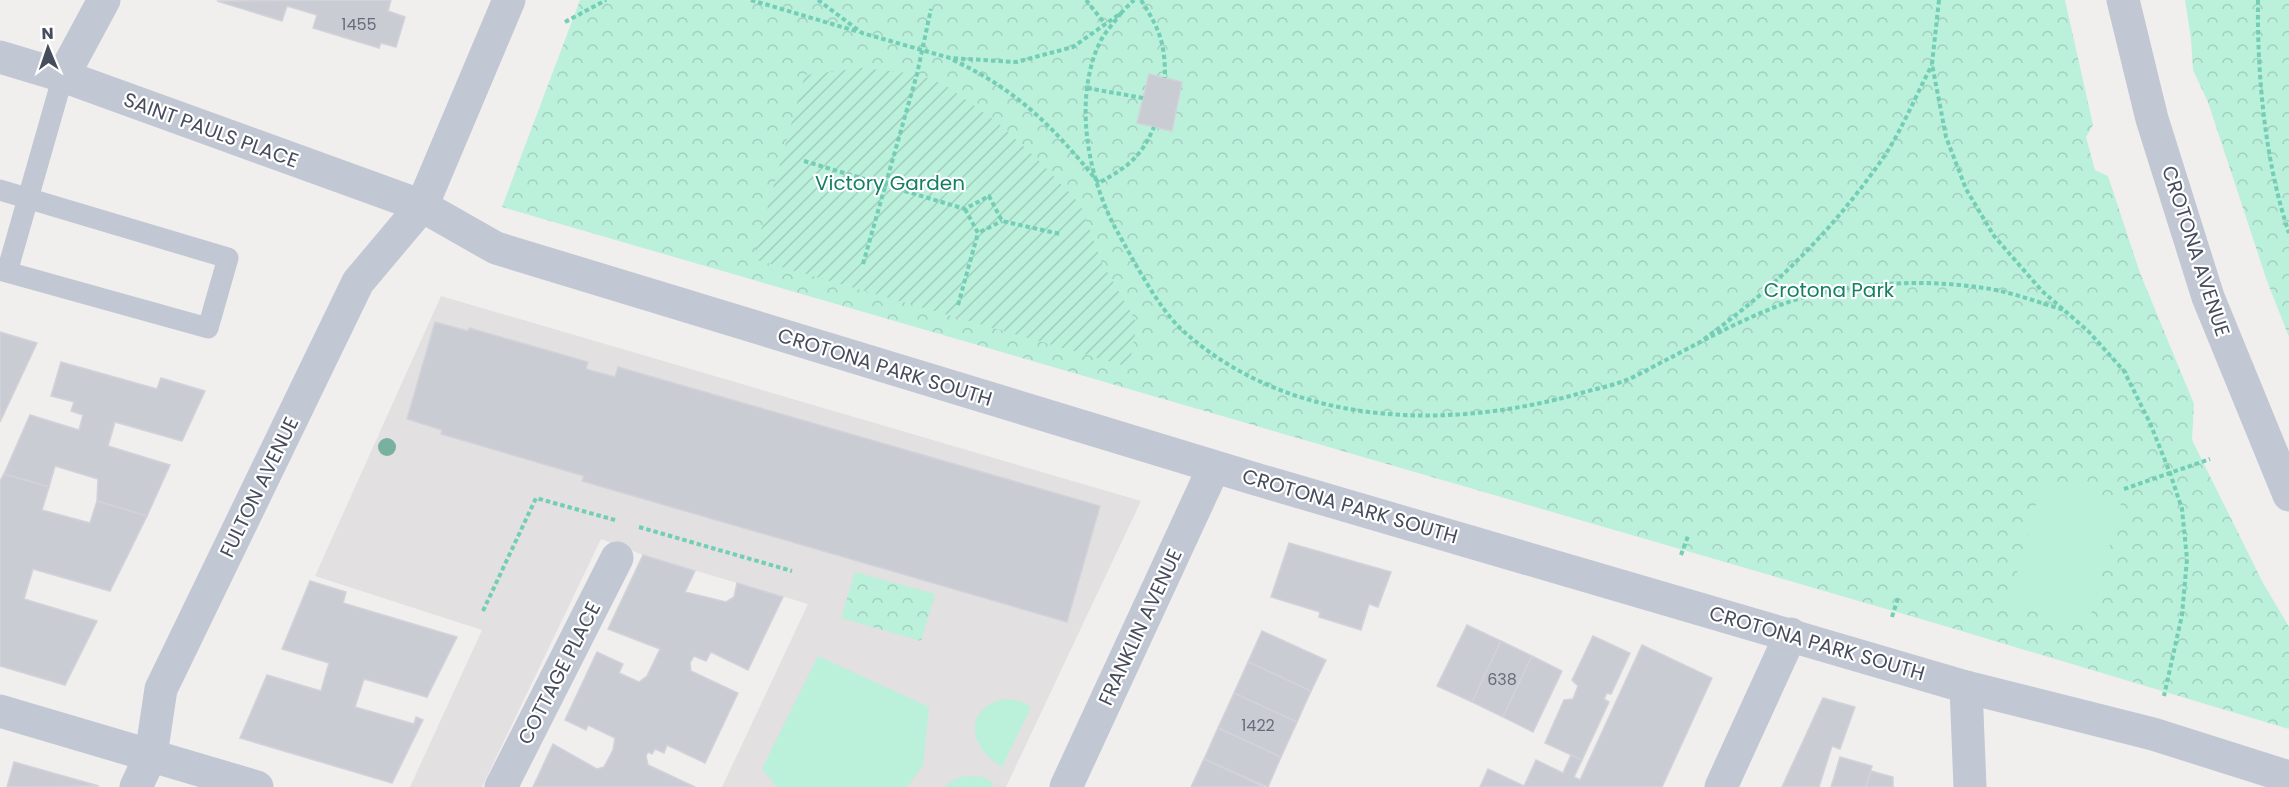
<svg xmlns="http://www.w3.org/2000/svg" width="2289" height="787" font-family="Poppins,sans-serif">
<defs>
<pattern id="forest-crowns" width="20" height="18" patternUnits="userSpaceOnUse" patternTransform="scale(1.5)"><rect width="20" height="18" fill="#bbf0db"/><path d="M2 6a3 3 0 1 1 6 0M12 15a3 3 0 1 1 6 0" fill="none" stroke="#a2cfbe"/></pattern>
<pattern id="garden-furrows" width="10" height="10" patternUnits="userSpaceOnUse" patternTransform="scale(1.5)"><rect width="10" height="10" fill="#bbf0db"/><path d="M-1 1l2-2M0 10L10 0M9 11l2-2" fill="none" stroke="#a2cfbe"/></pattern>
</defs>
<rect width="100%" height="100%" fill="#f1eeee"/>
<path fill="#e2e0e0" d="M441,296l700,205 -135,286h-284l86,-183 -165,-49 -42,-16 -119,248h-72l72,-157 -167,-54z"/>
<g fill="url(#forest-crowns)">
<path d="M580,0h1485l28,125 -7,12 9,33 13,6 32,97 54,131 -2,36 71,143 26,44v102l-351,-105 -1436,-417z"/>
<path d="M2185,0h104v337l-22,-56 -59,-179 -15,-32 -2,-32z"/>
<path d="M855,572l80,22 -14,47 -80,-23z"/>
</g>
<path fill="url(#garden-furrows)" d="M862,68l55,6 28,11 52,37 41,38 42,44 22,59 35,60 -8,44 -376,-108 52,-184z"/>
<g fill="#bbf0db">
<path d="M2043,479l79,21 -34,126 -80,-21z"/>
<path d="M818,656l111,51 -6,58 -16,22h-130l-15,-18z"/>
<path d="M1004,699l16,2 11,6 -29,60c-32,-19 -41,-57 2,-68z"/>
<path d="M967,776l16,1 11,6 -2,4h-48l11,-8z"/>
</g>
<g fill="#caccd4" stroke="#d2d2da" stroke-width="1.5">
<path d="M391,0l-3,11 17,6 -9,30 -15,-4 -2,5 -66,-20 4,-13 -30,-9 -5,15 -65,-20z"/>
<path d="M1149,74l33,8 -10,49 -35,-8z"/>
<path d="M435,322l33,9 1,-3 119,34 -2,7 29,8 3,-10 482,139 -33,116 -485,-141 2,-5 -143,-42 1,-4 -35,-11z"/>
<path d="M0,332l37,11 -37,79z"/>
<path d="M61,362l96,27 4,-11 44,13 -23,50 -67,-19 -7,24 62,19 -23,51 -50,-15 1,-22 -43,-13 -6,21 -45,-13 26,-59 49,15 4,-15 -12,-4 3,-9 -23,-6z"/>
<path d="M4,474l45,13 -7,23 48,13 7,-22 50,15 -37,75 -77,-22 -9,30 73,22 -32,64 -65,-19v-185z"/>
<path d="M1289,543l102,29 -13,35 -9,-3 -8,26 -42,-13 1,-5 -49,-15z"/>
<path d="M643,555l52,16 -10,21 41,10 8,-5 3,-14 46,14 -35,73 -37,-18 -5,9 -12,-5 -4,7 1,8 47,22 -33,70 -38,-18 -3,8 -9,-4 -3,5 -4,-2 -2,4 2,9 47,22h-162l20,-43 44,25 7,-2 9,-17 2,-12 -27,-13 -2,5 -21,-10 32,-68 26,12 -4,9 20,9 8,-6 13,-27 -52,-20z"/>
<path d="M310,581l36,11 -3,11 114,34 -30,60 -63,-18 -9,28 59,17 2,-7 7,3 -31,63 -152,-45 27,-63 54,16 8,-28 -47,-14z"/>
<path d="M1467,625l34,16 -29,61 -35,-16z"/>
<path d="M1262,631l64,29 -15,31 -63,-29z"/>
<path d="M1593,636l37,17 -19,41 -4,-1 -3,6 5,3 -27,58 -37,-17 19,-43 9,-1 5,-13 -6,-6z"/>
<path d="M1501,641l31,15 -29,61 -31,-15z"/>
<path d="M1642,645l70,33 -50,109h-182l8,-18 36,17 12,-26 27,13 8,-18 11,5 -8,17 6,3z"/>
<path d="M1532,656l30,15 -29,61 -30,-15z"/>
<path d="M1248,662l63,29 -14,31 -63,-29z"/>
<path d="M1234,693l63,29 -16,35 -63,-29z"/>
<path d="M1823,698l32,9 -15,42 -8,-3 -13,41h-37z"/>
<path d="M1218,728l63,29 -13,30 -64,-28z"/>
<path d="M1840,757l32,9 -6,21h-35z"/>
<path d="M1204,759l60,28h-73z"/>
<path d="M14,762l85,24 -92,1z"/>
<path d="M1871,771l22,6v10h-27z"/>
</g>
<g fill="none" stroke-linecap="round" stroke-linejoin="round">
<g stroke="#72ceb5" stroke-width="4" stroke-dasharray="4.5 3" stroke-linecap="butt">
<path d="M751,0l108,32"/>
<path d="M818,0l44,33 88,25 66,4 57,-15 48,-34 13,-13"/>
<path d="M1086,0l19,24"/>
<path d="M1141,0c19,30 24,43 24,78"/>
<path d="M1939,0l-7,64 14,73 20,52 28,47 48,55 46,40 36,40 26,52 20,50 12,36 5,50 -5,56 -18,81"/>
<path d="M2258,0c-1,75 7,162 31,233"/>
<path d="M1121,13c-7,10 -17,20 -22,31 -26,57 -11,135 18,187 15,27 41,76 63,97 106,98 261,103 394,67 16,-5 34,-8 50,-14 16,-6 31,-16 46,-23 45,-24 110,-59 160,-67 54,-10 111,-11 166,-1 23,5 45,13 68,20"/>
<path d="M565,22l41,-22"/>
<path d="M953,60c66,31 100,67 146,123 29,-17 41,-24 55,-56"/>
<path d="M1087,88l56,10"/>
<path d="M804,161l161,48 24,-13 13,25 58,13"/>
<path d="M965,209l13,24 24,-12"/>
<path d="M863,264l54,-190 14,-65"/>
<path d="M958,305l20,-72"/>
<path d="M1704,339c71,-51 129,-109 179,-181 19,-28 33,-63 49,-93"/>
<path d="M2124,489l86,-30"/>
<path d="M639,527l153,44"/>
<path d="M1681,555l7,-19"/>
<path d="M483,611l53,-113 79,22"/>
<path d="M1892,617l6,-19"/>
</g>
<g stroke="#c1c7d3" stroke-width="21">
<path d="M0,190l228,68 -20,70 -208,-58"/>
<path d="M7,272l56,-196"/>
</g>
<g stroke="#c1c7d3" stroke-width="33">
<path d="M0,57l63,19 359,130 74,42 756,230 714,209 187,47 136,43"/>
<path d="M63,76l41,-76"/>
<path d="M1966,687l4,100"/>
<path d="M0,711l257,76"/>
<path d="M136,787l15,-32 10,-66 197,-407 64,-76 87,-206"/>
<path d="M501,787l116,-229"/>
<path d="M1066,787l148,-320"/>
<path d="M1721,787l70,-153"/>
</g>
<path stroke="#c1c7d3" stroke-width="33" d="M2123,0l29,119 56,178 81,198"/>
</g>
<circle fill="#78b1a0" cx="387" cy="447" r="9"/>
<g text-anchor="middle" stroke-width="4.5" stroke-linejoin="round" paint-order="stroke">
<g font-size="16" fill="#676c7a">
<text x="359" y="30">1455</text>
<text x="1502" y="685">638</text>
<text x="1258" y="731">1422</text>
</g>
<g font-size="20" fill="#464c5c" stroke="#fff">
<text transform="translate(211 130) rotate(20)" y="7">SAINT PAULS PLACE</text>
<text transform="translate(2196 251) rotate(72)" y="7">CROTONA AVENUE</text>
<text transform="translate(885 367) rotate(17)" y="7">CROTONA PARK SOUTH</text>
<text transform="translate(259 487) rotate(-64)" y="7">FULTON AVENUE</text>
<text transform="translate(1350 506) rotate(16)" y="7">CROTONA PARK SOUTH</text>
<text transform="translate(1140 627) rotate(-65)" y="7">FRANKLIN AVENUE</text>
<text transform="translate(1817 643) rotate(16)" y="7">CROTONA PARK SOUTH</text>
<text transform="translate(559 673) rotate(-63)" y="7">COTTAGE PLACE</text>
</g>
<g font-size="20" fill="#157f61" stroke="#fff">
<text x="890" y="190">Victory Garden</text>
<text x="1829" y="297">Crotona Park</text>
</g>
</g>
<g transform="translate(48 48) rotate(358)" stroke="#ffffff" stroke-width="4.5" paint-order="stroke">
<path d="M0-4.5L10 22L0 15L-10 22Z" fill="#464c5c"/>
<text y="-9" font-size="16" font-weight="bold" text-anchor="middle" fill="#464c5c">N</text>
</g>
</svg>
